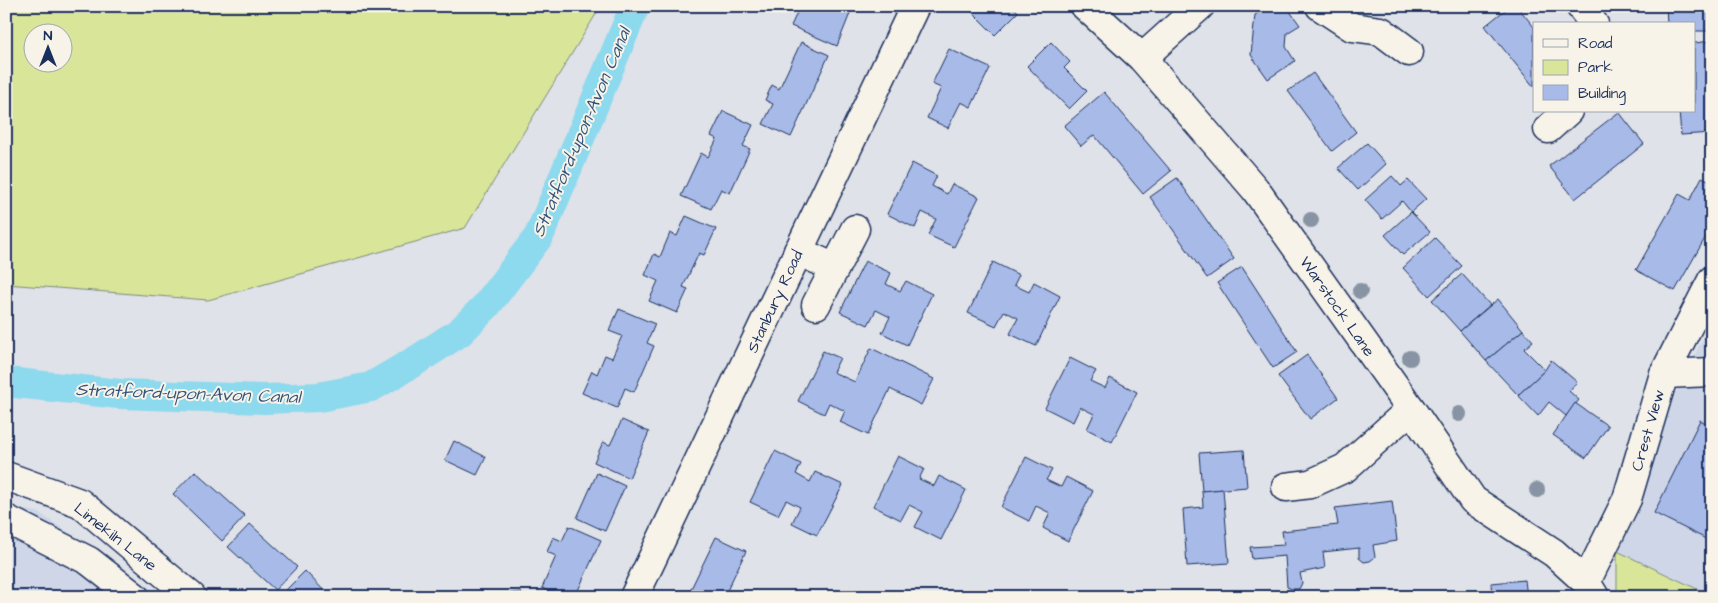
<svg xmlns="http://www.w3.org/2000/svg" width="1718" height="603" font-family="'Architects Daughter',sans-serif">
<rect width="100%" height="100%" fill="#dfe2e8"/>
<filter id="ink" filterUnits="userSpaceOnUse"><feTurbulence type="fractalNoise" baseFrequency=".02" numOctaves="2"/><feDisplacementMap in="SourceGraphic" scale="10" xChannelSelector="R" yChannelSelector="G"/><feConvolveMatrix kernelMatrix="1 2 1 2 8 2 1 2 1" color-interpolation-filters="sRGB"/></filter>
<g filter="url(#ink)">
<g fill="#ced6e8">
<path d="M1709,327l3,1v268l-95,-45 20,-53 33,-95z"/>
<path d="M6,507l32,5 125,85h-157z"/>
</g>
<g fill="#d9e699" stroke="#7a8a7c" fill-rule="evenodd">
<path d="M6,6h595l-136,222 -257,72 -202,-16zM32,32h30v30h-30z"/>
<path d="M1617,551l95,45v1h-95z"/>
</g>
<g fill="none" stroke-linecap="round" stroke-linejoin="round">
<path stroke="#8dd9ee" stroke-width="30" d="M6,382l114,12 144,5 55,-2 52,-10 46,-27 43,-28 26,-26 53,-70 96,-230"/>
</g>
<g fill="#a7bae8" stroke="#1b2f5e">
<path d="M800,6l16,6 2,-6h35l-16,40 -46,-20z"/>
<path d="M972,6h41l5,6 -23,23 -26,-26z"/>
<path d="M1267,6h19l14,19 -13,8 -1,14 9,14 -27,18 -17,-24 4,-40z"/>
<path d="M1510,6h7l17,21v60l-49,-61z"/>
<path d="M1666,6h42l1,25h-15v-7h-27z"/>
<path d="M1712,41v92l-31,2 -2,-24h15v-68z"/>
<path d="M801,42l28,13 -38,82 -28,-13 10,-20 -8,-4 7,-15 7,4z"/>
<path d="M1051,42l19,20 -6,6 23,23 -18,18 -42,-43z"/>
<path d="M949,49l41,19 -19,39 -10,-5 -13,26 -21,-10 14,-30 -9,-4z"/>
<path d="M1313,73l43,59 -24,19 -44,-60z"/>
<path d="M1104,92l67,79 -28,23 -49,-59 -13,11 -17,-20z"/>
<path d="M723,111l30,14 -10,21 7,3 -20,44 -9,-4 -10,20 -30,-13 20,-43 7,4 9,-18 -6,-3z"/>
<path d="M1619,112l25,32 -69,55 -26,-33z"/>
<path d="M1367,143l19,21 -28,26 -20,-22z"/>
<path d="M912,163l25,13 -5,10 15,8 5,-10 27,13 -25,50 -26,-12 8,-16 -14,-7 -7,16 -28,-14z"/>
<path d="M1392,176l9,10 7,-6 18,19 -15,13 -9,-11 -20,18 -17,-19z"/>
<path d="M1702,177l10,5v44l-37,65 -39,-21 43,-76 11,6z"/>
<path d="M1177,178l57,81 -27,19 -57,-81z"/>
<path d="M1411,212l19,20 -27,23 -18,-20z"/>
<path d="M686,216l30,13 -12,26 -5,-2 -16,34 5,2 -11,24 -28,-12 9,-20 -13,-6 9,-21 6,3 10,-24 7,3z"/>
<path d="M1435,238l27,28 -33,30 -26,-28z"/>
<path d="M865,261l26,12 -5,11 14,7 6,-10 26,13 -25,51 -25,-12 8,-16 -14,-7 -8,15 -28,-13z"/>
<path d="M993,262l26,13 -5,10 15,7 5,-10 26,14 -24,50 -26,-12 8,-16 -14,-7 -8,15 -28,-13z"/>
<path d="M1242,267l55,85 -24,16 -56,-85z"/>
<path d="M1462,274l28,31 -30,26 -28,-31z"/>
<path d="M1498,299l25,31 -37,31 -26,-30z"/>
<path d="M619,309l36,15 -8,19 7,3 -20,46 -9,-4 -8,20 -35,-15 10,-22 5,3 8,-19 7,3 10,-22 -13,-5z"/>
<path d="M1523,330l10,11 -9,8 21,21 -27,25 -32,-34z"/>
<path d="M871,348l63,31 -13,26 -31,-16 -22,46 -28,-13 5,-11 -16,-8 -5,11 -26,-13 25,-50 17,7 -7,14 22,10z"/>
<path d="M1307,355l31,43 -28,21 -32,-43z"/>
<path d="M1070,358l26,13 -6,10 15,7 5,-10 27,14 -25,50 -25,-13 7,-15 -14,-7 -7,15 -28,-14z"/>
<path d="M1551,360l26,22 -8,9 10,9 -13,16 -17,-14 -11,14 -20,-21 27,-25z"/>
<path d="M1575,403l33,23 -22,32 -33,-23z"/>
<path d="M622,420l27,12 -20,46 -35,-16 9,-20 7,3z"/>
<path d="M1700,420l12,6v116l-58,-29z"/>
<path d="M454,441l32,16 -9,18 -32,-15z"/>
<path d="M1244,450l3,37 -45,4 -3,-38z"/>
<path d="M775,451l26,13 -5,10 14,8 5,-10 28,13 -26,50 -25,-12 8,-16 -14,-7 -8,15 -28,-13z"/>
<path d="M898,456l26,13 -5,10 15,7 5,-10 27,14 -25,50 -26,-13 8,-15 -14,-7 -8,15 -28,-14z"/>
<path d="M1026,457l26,13 -6,10 15,7 5,-10 27,14 -25,50 -25,-13 7,-15 -14,-7 -7,15 -28,-14z"/>
<path d="M195,471l50,45 -23,25 -49,-47z"/>
<path d="M597,473l28,13 -20,45 -28,-13z"/>
<path d="M1223,489l6,74 -42,3 -4,-57 20,-2 -1,-16z"/>
<path d="M1392,501l5,40 -24,4 2,12 -5,4 -6,1 -5,-4v-10l-36,4 2,16 -25,5 2,10 -3,6h-7l-5,-2 -2,-31 -33,3 -2,-12 34,-2 -2,-14 56,-6 -3,-17z"/>
<path d="M250,524l47,43 -22,23 -47,-43z"/>
<path d="M569,526l32,14 -26,57h-14l-19,-9 14,-32 -9,-4 6,-15 9,4z"/>
<path d="M716,537l30,14 -22,46h-37z"/>
<path d="M305,571l25,26h-43l-4,-4z"/>
<path d="M1525,580l2,17h-35l-1,-14z"/>
<path d="M521,592l1,5h-28l-1,-2z"/>
</g>
<g fill="none" stroke-linecap="round" stroke-linejoin="round">
<defs>
<g id="minor">
<path d="M1085,6l57,52 113,131 156,220 62,91 81,53 32,29 9,15"/>
<path d="M1320,6l32,21 29,4 28,21"/>
<path d="M1580,6l14,18"/>
<path d="M1142,58l58,-52"/>
<path d="M1548,129l20,-18"/>
<path d="M798,251l37,17 20,-39"/>
<path d="M816,305l19,-37"/>
<path d="M1664,374l48,-2"/>
<path d="M6,476l74,27 112,94"/>
<path d="M1286,487l24,-3 35,-16 66,-59"/>
<path d="M6,519l83,42 46,36"/>
<path d="M1586,582l41,-83 37,-125 48,-94"/>
<path d="M634,597l281,-591"/>
</g>
</defs>
<use href="#minor" stroke="#1b2f5e" stroke-width="31"/>
<use href="#minor" stroke="#f7f3e8" stroke-width="28"/>
</g>
<g fill="#8894a3">
<circle cx="1311" cy="220" r="8"/>
<circle cx="1360" cy="291" r="8"/>
<circle cx="1410" cy="358" r="8"/>
<circle cx="1459" cy="414" r="8"/>
<circle cx="1537" cy="490" r="8"/>
</g>
</g>
<g text-anchor="middle" stroke-width="4" stroke-linejoin="round" paint-order="stroke">
<g font-size="16" fill="#1b2f5e" stroke="#f7f3e8">
<text transform="translate(774 301) rotate(-65)" y="6">Stanbury Road</text>
<text transform="translate(1338 306) rotate(55)" y="6">Warstock Lane</text>
<text transform="translate(1647 430) rotate(-74)" y="6">Crest View</text>
<text transform="translate(116 536) rotate(38)" y="6">Limekiln Lane</text>
</g>
<g font-size="18" font-style="italic" fill="#32517b" stroke="#f7f3e8">
<text transform="translate(581 132) rotate(-67)" y="6">Stratford-upon-Avon Canal</text>
<text transform="translate(188 393) rotate(2)" y="6">Stratford-upon-Avon Canal</text>
</g>
</g>
<rect width="1718" height="603" fill="none" stroke="#f7f3e8" stroke-width="25"/>
<rect x="12" y="12" width="1693" height="578" fill="none" stroke="#1b2f5e" stroke-width="2" filter="url(#ink)"/>
<rect x="1533" y="22" width="162" height="90" fill="#f7f3e8" stroke="#9fa5b1"/>
<rect x="1543" y="39" width="25" height="8" fill="#f7f3e8" stroke="#9fa5b1"/>
<text x="1578" y="48" font-size="15" fill="#1b2f5e">Road</text>
<rect x="1543" y="60" width="25" height="15" fill="#d9e699" stroke="#9fa5b1"/>
<text x="1578" y="72" font-size="15" fill="#1b2f5e">Park</text>
<rect x="1543" y="85" width="25" height="15" fill="#a7bae8" stroke="#9fa5b1"/>
<text x="1578" y="98" font-size="15" fill="#1b2f5e">Building</text>
<g transform="translate(48 48)"><circle r="24" fill="#f7f3e8" stroke="#9fa5b1"/>
<path d="M0-4L9 19L0 12L-9 19Z" fill="#1b2f5e"/>
<text y="-8" font-size="14" font-weight="bold" text-anchor="middle" fill="#1b2f5e">N</text>
</g>
</svg>
